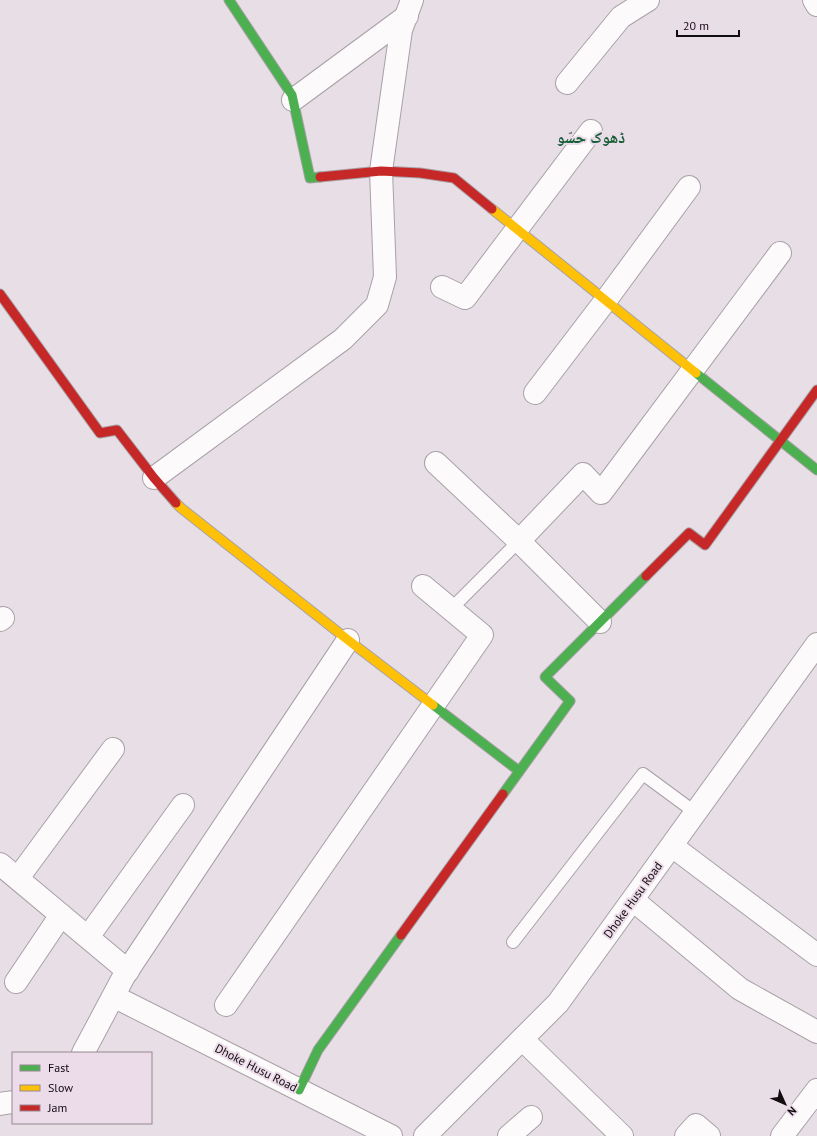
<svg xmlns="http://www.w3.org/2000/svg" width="817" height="1136" font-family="'PT Sans','Noto Naskh Arabic',sans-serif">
<rect width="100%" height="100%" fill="#e8dfe6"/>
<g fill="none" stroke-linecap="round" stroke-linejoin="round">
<defs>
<g id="lane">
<path d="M451,609l68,-68"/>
<path d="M513,942l130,-168 53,39"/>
</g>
<g id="street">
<path d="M814,0l3,5"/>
<path d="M567,83l54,-66 27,-17"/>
<path d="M293,100l114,-84"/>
<path d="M442,287l23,11 126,-167"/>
<path d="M535,393l71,-93 83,-113"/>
<path d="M436,463l83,78 81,81"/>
<path d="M154,478l189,-139 34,-34 8,-28 -4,-106 20,-141 11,-30"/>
<path d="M519,541l64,-67 18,19 179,-240"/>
<path d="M0,620l3,-2"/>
<path d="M672,846l145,109"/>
<path d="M0,864l128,107"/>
<path d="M18,878l95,-129"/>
<path d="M633,900l107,89 77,43"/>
<path d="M88,937l95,-132"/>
<path d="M16,982l45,-67"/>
<path d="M121,1000l270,136"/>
<path d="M226,1005l256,-370 -59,-49"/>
<path d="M522,1039l100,97"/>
<path d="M83,1053l41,-77 224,-336"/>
<path d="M0,1104l13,-2"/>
<path d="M425,1136l133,-133 259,-359"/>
<path d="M509,1136l22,-19"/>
<path d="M686,1136l10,-11 13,11"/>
<path d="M782,1136l35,-46"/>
</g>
<g id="fast">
<path d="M229,0l63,95 18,83 10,-1"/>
<path d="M696,373l121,97"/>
<path d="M433,705l86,66"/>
<path d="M503,794l67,-93 -25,-24 101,-101"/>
<path d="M299,1090l19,-40 83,-115"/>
</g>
<g id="slow">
<path d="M492,209l204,164"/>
<path d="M176,503l5,5 167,132 85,65"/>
</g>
<g id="jam">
<path d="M320,177l61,-6 39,2 34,5 38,31"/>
<path d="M0,294l100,139 17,-3 37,48 22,25"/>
<path d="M646,576l43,-43 16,12 112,-155"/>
<path d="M401,935l102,-141"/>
</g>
</defs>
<use href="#lane" stroke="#a8a1a7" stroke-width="14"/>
<use href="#street" stroke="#a8a1a7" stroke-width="24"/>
<use href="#fast" stroke="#a8a1a7" stroke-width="11"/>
<use href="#slow" stroke="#a8a1a7" stroke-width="11"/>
<use href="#jam" stroke="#a8a1a7" stroke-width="11"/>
<use href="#lane" stroke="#fcfafb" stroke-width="12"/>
<use href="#street" stroke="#fcfafb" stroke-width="22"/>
<use href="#fast" stroke="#4caf50" stroke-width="9"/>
<use href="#slow" stroke="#ffc107" stroke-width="9"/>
<use href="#jam" stroke="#c62828" stroke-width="9"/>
</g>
<g text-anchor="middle" stroke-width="4" stroke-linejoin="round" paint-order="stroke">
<g font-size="12" fill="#110c10" stroke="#ecdbe8">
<text transform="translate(633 900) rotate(-54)" y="4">Dhoke Husu Road</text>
<text transform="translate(256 1068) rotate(27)" y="4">Dhoke Husu Road</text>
</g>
<g font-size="16" font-weight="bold" fill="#126036" stroke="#ecdbe8">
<text x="591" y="143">ڈھوک حسّو</text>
</g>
</g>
<rect x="12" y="1052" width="140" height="72" fill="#ecdbe8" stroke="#948892"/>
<rect x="20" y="1065" width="20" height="6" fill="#4caf50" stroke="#948892"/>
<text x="48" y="1072" font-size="12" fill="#110c10">Fast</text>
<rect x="20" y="1085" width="20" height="6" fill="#ffc107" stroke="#948892"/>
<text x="48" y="1092" font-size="12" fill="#110c10">Slow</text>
<rect x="20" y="1105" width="20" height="6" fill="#c62828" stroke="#948892"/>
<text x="48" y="1112" font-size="12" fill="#110c10">Jam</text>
<g transform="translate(785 1104) rotate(135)" stroke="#ecdbe8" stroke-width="3" paint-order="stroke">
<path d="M0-3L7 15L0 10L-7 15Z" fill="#110c10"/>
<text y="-6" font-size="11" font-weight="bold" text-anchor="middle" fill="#110c10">N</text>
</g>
<path d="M677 30v6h62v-6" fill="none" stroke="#110c10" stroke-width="2"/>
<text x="683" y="30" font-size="12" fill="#110c10" stroke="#ecdbe8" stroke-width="3" paint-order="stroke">20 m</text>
</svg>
